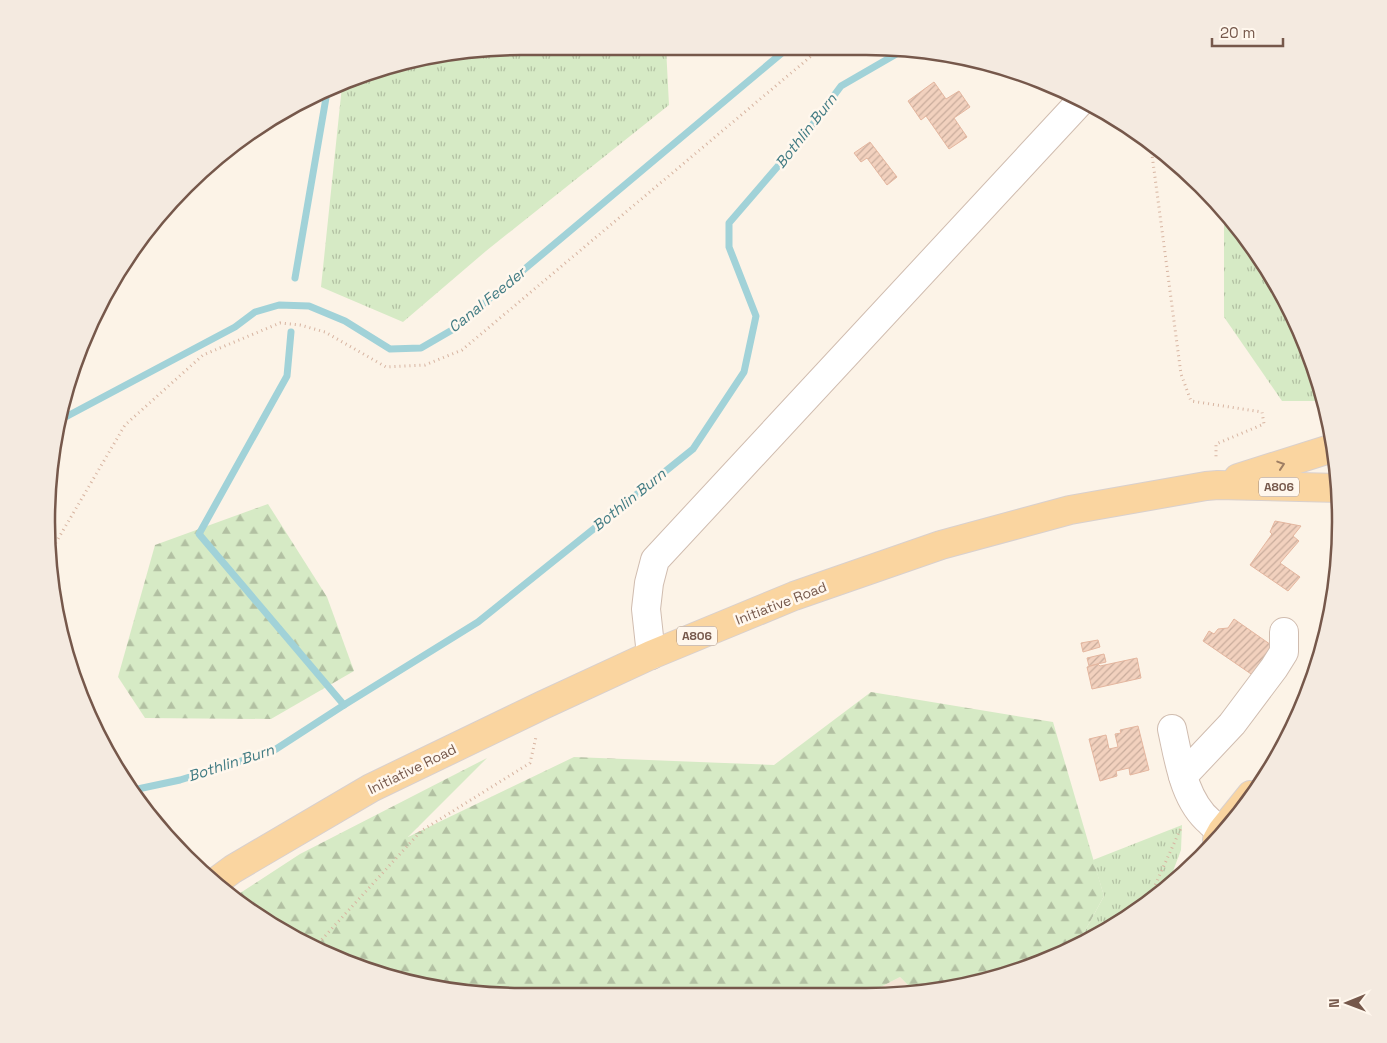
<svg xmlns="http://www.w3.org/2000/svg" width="1387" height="1043" font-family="'Space Grotesk',sans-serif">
<defs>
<pattern id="grass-tufts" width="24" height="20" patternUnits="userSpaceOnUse" patternTransform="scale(1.25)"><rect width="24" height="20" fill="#d6eac5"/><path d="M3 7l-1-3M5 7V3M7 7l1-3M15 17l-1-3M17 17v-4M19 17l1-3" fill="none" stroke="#b2c0a2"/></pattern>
<pattern id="forest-firs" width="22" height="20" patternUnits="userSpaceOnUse" patternTransform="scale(1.25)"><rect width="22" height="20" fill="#d6eac5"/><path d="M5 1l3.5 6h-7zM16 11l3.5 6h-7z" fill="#b2c0a2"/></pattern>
<pattern id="building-hatch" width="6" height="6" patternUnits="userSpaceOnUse" patternTransform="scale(1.25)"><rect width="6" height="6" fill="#f2d1be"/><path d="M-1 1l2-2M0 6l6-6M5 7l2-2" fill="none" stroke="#c9ac9c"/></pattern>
</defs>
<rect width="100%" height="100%" fill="#fcf3e7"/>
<path fill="#f4e5d5" d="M900,977l16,16h-47z"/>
<g fill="url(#grass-tufts)">
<path d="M521,46l145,1 3,58 -183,146 -83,71 -82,-35 21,-201 56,-23z"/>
<path d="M1224,215l19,17 49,80 33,89h-43l-58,-84z"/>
<path d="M1182,825l-1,25 -14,37 -12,12 -76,43 25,-46 -11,-36z"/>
</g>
<g fill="url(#forest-firs)">
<path d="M268,504l59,93 27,74 -83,48 -126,-1 -27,-41 37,-132z"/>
<path d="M871,692l182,30 51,174 -25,46 -32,19 -119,32h-12l-16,-16 -31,16 -379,3 -121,-24 -85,-39 -50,-36 66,-43 187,-96 -79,79 166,-80 200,8z"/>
</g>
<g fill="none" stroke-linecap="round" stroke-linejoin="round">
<g stroke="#a1d2d8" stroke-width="7">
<path d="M295,278l32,-186"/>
<path d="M291,332l-4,44 -88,158 145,171"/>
<path d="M58,421l177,-94 20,-15 24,-7 30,1 36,15 45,28 31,-1 31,-18 337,-283"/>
<path d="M133,790l47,-10 93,-29 71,-46 134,-83 215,-173 51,-77 12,-56 -27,-69v-24l75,-87 37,-50 64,-37"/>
</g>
</g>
<g fill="url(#building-hatch)" stroke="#e4b69f">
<path d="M934,82l12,17 13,-8 11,16 -16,11 13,19 -18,12 -23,-33 -5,4 -13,-19z"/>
<path d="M870,142l27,35 -10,8 -20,-27 -6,4 -7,-9z"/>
<path d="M1275,521l26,5 -8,10 6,5 -19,22 20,14 -12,14 -38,-26 22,-31 -2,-2z"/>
<path d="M1234,619l40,28 -20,29 -51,-35 6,-10 5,3 4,-5 10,-1z"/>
<path d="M1098,640l2,7 -17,5 -2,-9z"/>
<path d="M1104,654l2,8 -17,4 -2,-8z"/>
<path d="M1137,658l4,20 -49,11 -5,-22 11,-3 2,2z"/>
<path d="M1138,726l11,44 -19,5 -1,-7 -13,3 1,5 -17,5 -11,-42 17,-4 3,14 9,-2 -3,-13 6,-1 -1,-3z"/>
</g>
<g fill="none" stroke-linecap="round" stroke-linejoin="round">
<defs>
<g id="minor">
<path d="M651,655l-5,-46 3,-26 6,-23 424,-457"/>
<path d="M1172,729c7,32 12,71 38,93 3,4 8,6 12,9"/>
<path d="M1183,776l49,-52 42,-56 10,-16v-20"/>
</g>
<g id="major">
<path d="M1238,478l95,-30"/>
<path d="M1217,840l5,-9 29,-36"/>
<path d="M214,883l19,-14 138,-81 172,-83 108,-50 143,-59 147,-51 129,-35 136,-24 12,-1 121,3"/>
</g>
</defs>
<use href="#minor" stroke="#d0bcaf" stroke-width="30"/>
<use href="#major" stroke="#d9d0cd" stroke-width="30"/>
<g stroke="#d7b4a1" stroke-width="3" stroke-dasharray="1 4" stroke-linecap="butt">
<path d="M1151,147l30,227 10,27 71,11 2,12 -48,20v15"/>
<path d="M48,556l77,-131 78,-70 77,-32 20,2 25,7 61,35 39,-2 37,-15 360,-303"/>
<path d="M1147,903l34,-75"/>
<path d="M315,947l106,-116 109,-68 6,-26"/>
</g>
<use href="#minor" stroke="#fff" stroke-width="28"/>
<use href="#major" stroke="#fad5a0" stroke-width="28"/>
</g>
<defs><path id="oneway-chevron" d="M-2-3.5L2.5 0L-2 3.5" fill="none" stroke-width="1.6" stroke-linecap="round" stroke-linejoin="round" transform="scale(1.25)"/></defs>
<use stroke="#9e7e64" href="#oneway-chevron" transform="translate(1281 465) rotate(-18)"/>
<g text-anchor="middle" stroke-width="5" stroke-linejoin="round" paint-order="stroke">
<g fill="#fff7ed" stroke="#9f887c" stroke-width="1">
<rect x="1259" y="477.5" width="40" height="19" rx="4"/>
<rect x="677" y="626.5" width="40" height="19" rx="4"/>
</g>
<g font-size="12" font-weight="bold" fill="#76584b">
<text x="1279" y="491">A806</text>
<text x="697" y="640">A806</text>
</g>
<g font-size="14" fill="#76584b" stroke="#fff7ed">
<text transform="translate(781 603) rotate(-21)" y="5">Initiative Road</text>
<text transform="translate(412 769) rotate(-26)" y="5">Initiative Road</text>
</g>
<g font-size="15" font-style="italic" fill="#417b83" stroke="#fff7ed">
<text transform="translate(806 131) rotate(-52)" y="5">Bothlin Burn</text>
<text transform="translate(487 300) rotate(-39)" y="5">Canal Feeder</text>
<text transform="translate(629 500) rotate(-39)" y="5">Bothlin Burn</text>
<text transform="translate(231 763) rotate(-18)" y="5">Bothlin Burn</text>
</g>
</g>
<path d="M0 0H1387V1043H0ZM521 55H866A466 466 0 0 1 1332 521V522A466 466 0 0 1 866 988H521A466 466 0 0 1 55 522V521A466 466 0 0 1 521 55Z" fill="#f4eae0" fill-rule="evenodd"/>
<path fill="none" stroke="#76584b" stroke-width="2.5" d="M521 55H866A466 466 0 0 1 1332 521V522A466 466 0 0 1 866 988H521A466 466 0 0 1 55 522V521A466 466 0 0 1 521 55Z"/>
<g transform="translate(1347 1003) rotate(269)" stroke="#fff7ed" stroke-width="4" paint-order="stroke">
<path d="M0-4L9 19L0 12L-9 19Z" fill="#76584b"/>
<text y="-8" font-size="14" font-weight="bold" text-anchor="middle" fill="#76584b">N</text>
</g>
<path d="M1212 38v8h71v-8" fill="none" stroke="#76584b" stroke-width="2.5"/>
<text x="1220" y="38" font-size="15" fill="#76584b" stroke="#fff7ed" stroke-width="4" paint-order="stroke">20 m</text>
</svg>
